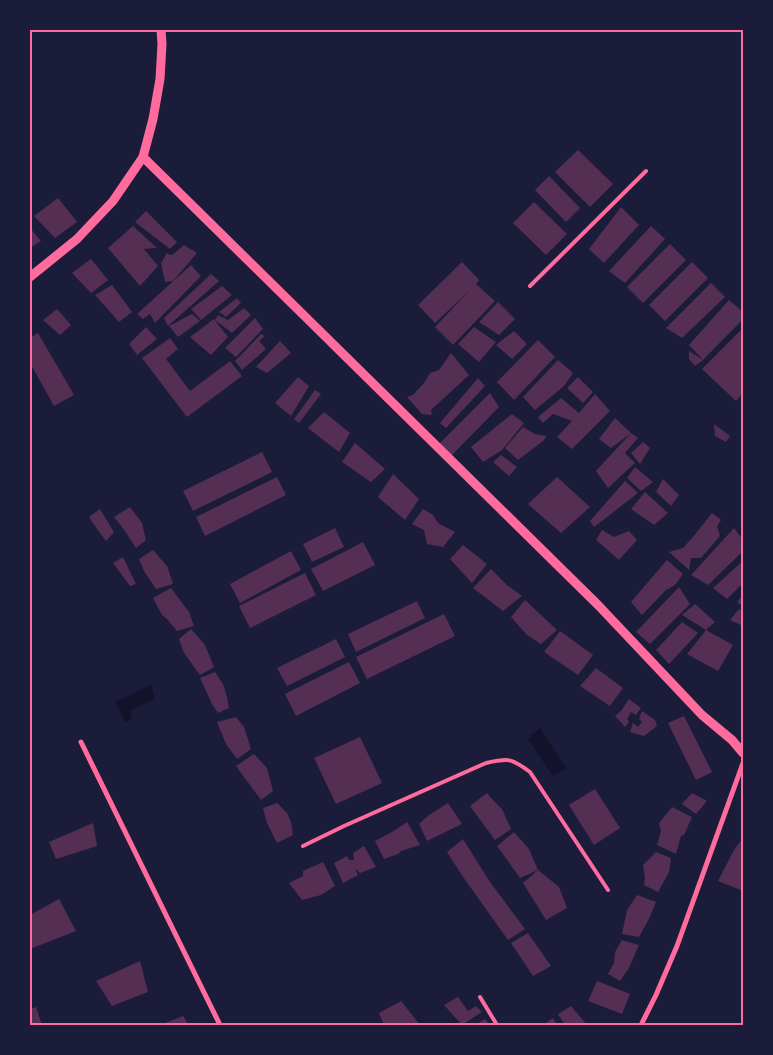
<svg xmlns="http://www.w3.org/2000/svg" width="773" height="1055" font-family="'Source Sans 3',sans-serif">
<rect width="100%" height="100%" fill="#1b1b3a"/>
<g fill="#12122b">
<path d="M151,685l4,14 -25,11 2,9 -7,3 -9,-20z"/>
<path d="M540,728l26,40 -13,8 -25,-37z"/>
</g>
<g fill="#542f53">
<path d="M578,150l35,34 -23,23 -35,-35z"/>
<path d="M549,176l31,32 -14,14 -31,-32z"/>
<path d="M58,198l19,24 -22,16 -21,-22z"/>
<path d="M534,202l33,32 -21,21 -33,-32z"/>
<path d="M621,207l18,18 -35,38 -15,-14z"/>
<path d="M146,211l31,31 -7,7 -35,-27z"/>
<path d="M133,226l24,22 -13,1 14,17 -18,20 -32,-38z"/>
<path d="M651,226l14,13 -40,44 -16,-12z"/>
<path d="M30,228l11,13 -11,7z"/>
<path d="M670,244l16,16 -43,43 -16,-16z"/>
<path d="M184,245l13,8 -24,28 -8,1 -4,-19 5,-8 -1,-2 7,2z"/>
<path d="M91,259l17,21 -17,13 -19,-20z"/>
<path d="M462,262l17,18 -3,4 19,17 -42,44 -18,-18 35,-37 -35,33 -17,-18z"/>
<path d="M692,262l16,16 -43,43 -16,-16z"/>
<path d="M191,265l10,11 -46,47 -5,-9 -7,5 -6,-5z"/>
<path d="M211,274l8,7 -51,45 -4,-8z"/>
<path d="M711,283l14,14 -43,41 -16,-10z"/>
<path d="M112,285l20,27 -13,10 -24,-27z"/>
<path d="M222,286l10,9 -31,25 -10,-11z"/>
<path d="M237,298l4,5 -15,14 -7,-5z"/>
<path d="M729,300l14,12v7l-40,41 -8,6 -6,-7v-8l14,9 -14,-15z"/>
<path d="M498,302l17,17 -16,16 -20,-13z"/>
<path d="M244,308l7,7 -19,18 -17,-13 3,-5 10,5z"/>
<path d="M57,309l14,16 -11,10 -17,-15z"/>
<path d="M192,314l8,7 -22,16 -9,-11z"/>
<path d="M255,318l8,11 -27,28 -11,-9z"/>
<path d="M214,319l14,18 -17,18 -21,-18z"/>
<path d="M146,327l11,12 -20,16 -8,-11z"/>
<path d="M474,327l22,15 -17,20 -21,-18z"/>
<path d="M743,328v65l-7,8 -34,-32z"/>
<path d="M514,331l13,13 -15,15 -16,-14z"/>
<path d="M38,333l36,62 -20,11 -24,-43v-25z"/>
<path d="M261,334l4,2 -6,5 7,8 -24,21 -7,-9z"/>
<path d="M170,338l8,11 -12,10 24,32 40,-30 12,15 -55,41 -45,-59z"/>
<path d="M538,340l17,17 -41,43 -17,-18z"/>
<path d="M280,341l11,12 -24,20 -11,-6z"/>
<path d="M451,353l18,22 -38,35 1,5 -10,-1 -15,-17 6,-2 11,-12 6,-10 9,-3z"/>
<path d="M558,360l15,13 -9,13 -29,24 -12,-13z"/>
<path d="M298,377l11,9 -18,30 -16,-13z"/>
<path d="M578,377l15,15 -10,11 -16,-15z"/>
<path d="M478,378l7,8 -39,42 -6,-5z"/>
<path d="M315,390l6,4 -22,29 -5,-4z"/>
<path d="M490,393l9,14 -48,49 -12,-12z"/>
<path d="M595,394l15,17 -38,38 -15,-12 15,-16 -19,-7 -10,9 -5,-6 23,-19 18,15z"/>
<path d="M324,412l26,21 -11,19 -31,-24z"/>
<path d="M512,414l12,9 -22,27 -19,12 -12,-15z"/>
<path d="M615,418l16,15 7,5 -13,15 10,10 -27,25 -12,-17 35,-38 -20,15 -12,-9z"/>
<path d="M714,424l16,12 -4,6 -11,-6z"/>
<path d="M523,427l12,7 12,2 -4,5 -25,19 -13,-12z"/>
<path d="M643,442l7,6 -10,16 -9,-11z"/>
<path d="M355,443l30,26 -14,13 -29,-20z"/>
<path d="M262,452l10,20 -79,39 -10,-20z"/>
<path d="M501,455l16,12 -8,9 -16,-14z"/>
<path d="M635,467l18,15 -12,9 -14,-13z"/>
<path d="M393,474l26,25 -14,21 -27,-23z"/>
<path d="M277,477l9,18 -81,41 -9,-19z"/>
<path d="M557,477l33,30 -29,26 -33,-29z"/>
<path d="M663,479l16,16 -8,11 -15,-14z"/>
<path d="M625,481l13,12 -44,34 -4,-6z"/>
<path d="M645,492l23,21 -14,12 -23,-16z"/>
<path d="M130,507l12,16 4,17 -10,8 -11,-17 -11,-14z"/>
<path d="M100,509l14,23 -8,9 -9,-12 -8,-12z"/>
<path d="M423,509l10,6 5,8 17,9 -12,15 -16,-3 -3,-14 -12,-6z"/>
<path d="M712,513l9,7 -4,6 3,10 -19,22h-10l-2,12 -20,-18 14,-4 10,-11z"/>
<path d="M335,528l9,19 -32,15 -9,-18z"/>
<path d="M734,528l9,12v11l-35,34 -17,-10z"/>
<path d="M602,530l12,7 15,-6 8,9 -18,20 -23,-20z"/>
<path d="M363,542l12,23 -52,26 -12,-22z"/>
<path d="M463,545l24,19 -15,19 -22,-24z"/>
<path d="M153,550l14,16 6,18 -17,5 -12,-18 -5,-12z"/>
<path d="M291,551l10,19 -61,33 -10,-19z"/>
<path d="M123,557l13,27 -6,2 -17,-23z"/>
<path d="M667,560l16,14 -8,11 -9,5 -24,25 -11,-13z"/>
<path d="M743,561v22l-16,16 -14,-11z"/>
<path d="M491,569l16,16 15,11 -19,15 -30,-23z"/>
<path d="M305,573l11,22 -66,33 -11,-22z"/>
<path d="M679,587l11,17 -40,40 -14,-12z"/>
<path d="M171,588l18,24 5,14 -17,5 -10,-12 -5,-4 -9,-17z"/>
<path d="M743,595v12l-6,-5z"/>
<path d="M525,600l32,30 -16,14 -14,-9 -16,-18z"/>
<path d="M417,601l8,17 -69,34 -8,-18z"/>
<path d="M695,604l20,18 -9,8 -24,-15z"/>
<path d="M739,609l4,3v14l-13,-6z"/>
<path d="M444,614l11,22 -88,43 -11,-22z"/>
<path d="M682,622l16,11 -29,31 -13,-14z"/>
<path d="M191,629l14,16 9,22 -14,8 -16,-22 -5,-14z"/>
<path d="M706,630l27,15 -15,26 -31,-17z"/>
<path d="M560,631l33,24 -15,20 -34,-23z"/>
<path d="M336,639l9,18 -58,29 -10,-18z"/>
<path d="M349,662l11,21 -64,33 -11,-22z"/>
<path d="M596,668l27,20 -13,18 -30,-20z"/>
<path d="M215,672l8,12 4,13 2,11 -11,5 -6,-9 -12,-26z"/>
<path d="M629,699l12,9 -5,7 -5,-3 -4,7 2,3 -4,5 -10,-11 6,-5z"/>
<path d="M642,711l13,9 2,6 -13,10 -14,-4 3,-9 5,4 4,-5 -3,-3z"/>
<path d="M684,716l28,56 -16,8 -28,-57z"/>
<path d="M236,717l8,10 7,22 -14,10 -11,-15 -9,-22z"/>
<path d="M360,737l22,46 -46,21 -22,-46z"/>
<path d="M254,754l13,14 6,23 -12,9 -25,-34z"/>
<path d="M595,789l25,39 -26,17 -25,-40z"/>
<path d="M487,793l5,6 10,10 9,20 -16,11 -25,-34z"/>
<path d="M692,793l15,8 -11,13 -14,-10z"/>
<path d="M277,803l10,10 4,9 2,13 -16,8 -10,-20 -4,-15z"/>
<path d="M448,803l14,21 -35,17 -8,-17 10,-9z"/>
<path d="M672,807l20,10 -8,18 -3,1 -5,18 -19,-9 4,-14 -2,-8z"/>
<path d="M407,822l13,23 -19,6 -3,3 -14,5 -9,-18 17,-9z"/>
<path d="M93,823l4,23 -41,13 -7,-17z"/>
<path d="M514,832l15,17 9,21 -18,8 -23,-32z"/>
<path d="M743,838v53l-25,-10 16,-31z"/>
<path d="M463,839l27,43 35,47 -17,11 -47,-66 -14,-22z"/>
<path d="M364,846l12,21 -16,6 -5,-4 3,6 -15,8 -9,-20 13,-7 2,4h5l-1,-7z"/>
<path d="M656,852l15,6 -2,14 -11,20 -14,-7 1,-8 -2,-12z"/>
<path d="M323,862l12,24 -14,9 -19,5 -13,-17 14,-7v-5z"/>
<path d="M538,870l21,17 8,21 -21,12 -23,-37z"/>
<path d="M637,895l19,7 -7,17 -10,18 -17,-3 5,-24z"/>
<path d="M59,899l17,32 -46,18v-34z"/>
<path d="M528,933l23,33 -18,10 -22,-33z"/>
<path d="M622,940l17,5 -10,23 -9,13 -12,-7 6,-11 1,-11z"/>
<path d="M140,961l8,31 -36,14 -16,-25z"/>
<path d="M597,981l33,13 -8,20 -34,-13z"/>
<path d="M458,997l10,14 8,-5 6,6 -20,13 -18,-20z"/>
<path d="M401,1001l19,24h-36l-5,-12z"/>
<path d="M571,1006l16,19h-22l-7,-11z"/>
<path d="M36,1007l6,18h-12v-16z"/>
<path d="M183,1016l6,9h-29z"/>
<path d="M553,1018l4,7h-14z"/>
<path d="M485,1019l5,6h-15z"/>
</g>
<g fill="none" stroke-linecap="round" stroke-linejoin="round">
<g stroke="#ff6b9d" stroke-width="4">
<path d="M530,286l116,-115"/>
<path d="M303,846l41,-20 142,-63c23,-5 25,-5 44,9l78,118"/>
<path d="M480,997l17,28"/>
</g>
<g stroke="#ff6b9d" stroke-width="5">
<path d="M81,742l139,283"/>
<path d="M641,1025l15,-30 21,-49 66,-183"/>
</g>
<g stroke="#ff6b9d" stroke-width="9">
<path d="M143,157l455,448 104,110 30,25 11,13"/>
<path d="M30,277l47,-38 36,-38 30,-44 10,-38 7,-40 2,-35 -1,-14"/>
</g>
</g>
<rect width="773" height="1055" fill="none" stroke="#1b1b3a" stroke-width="62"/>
<rect x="31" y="31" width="711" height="993" fill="none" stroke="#ff6b9d" stroke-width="2"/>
</svg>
